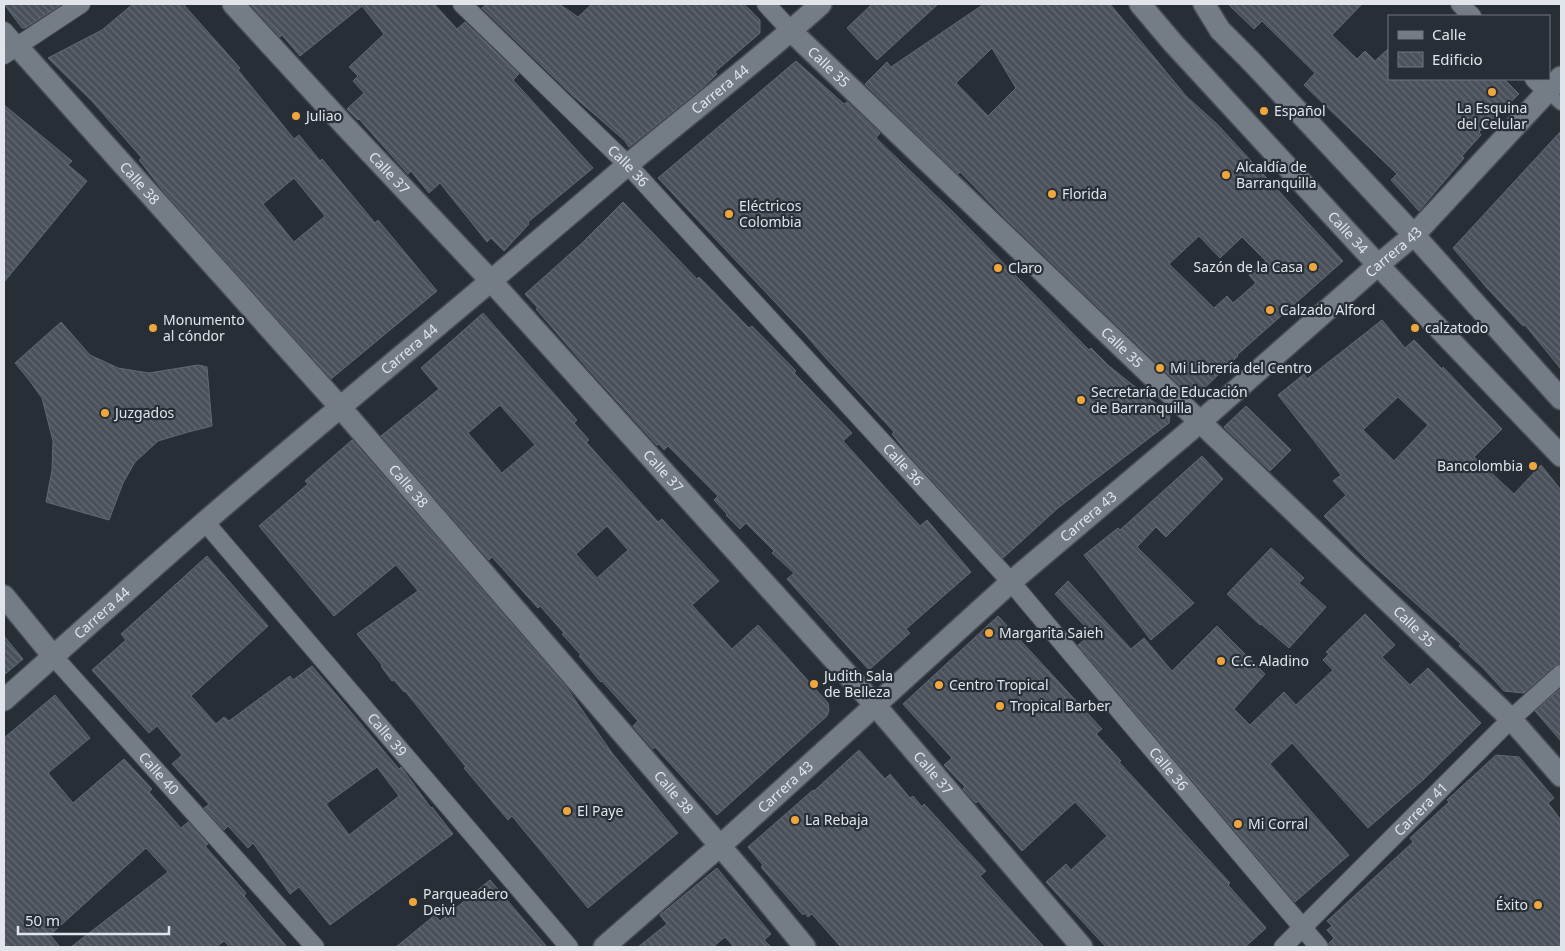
<svg xmlns="http://www.w3.org/2000/svg" width="1565" height="951" font-family="'Noto Sans',sans-serif">
<defs>
<pattern id="building-back-hatch" width="6" height="6" patternUnits="userSpaceOnUse" patternTransform="scale(1.25)"><rect width="6" height="6" fill="#4a515a"/><path d="M-1 5l2 2M0 0l6 6M5-1l2 2" fill="none" stroke="#646a72"/></pattern>
</defs>
<rect width="100%" height="100%" fill="#272e36"/>
<g fill="url(#building-back-hatch)" stroke="#616972" fill-rule="evenodd">
<path d="M4,4h58l-37,24h-3z"/>
<path d="M133,4h50l57,64 -2,2 56,69 5,-4 21,26 2,-2 53,64 3,-3 59,71 -106,88 -166,-186 -26,-33 3,-2 -50,-57 -44,-43 54,-28zM294,178l31,38 -31,26 -31,-38z"/>
<path d="M250,4h184l23,25 8,-7 54,52 -6,6 80,88 -65,54 1,2 -25,27 -13,-13 -4,4 -47,-59 -11,10 -18,-22 -3,3 -49,-55 -1,1 -11,-11 17,-16 -11,-12 5,-5 -9,-9 35,-33 -22,-28 -62,50 -18,-21 -2,2z"/>
<path d="M487,4h72l19,13 14,-13h152l16,16v13l-45,39 2,2 -16,15 -72,58 -5,-7 -52,-45 -90,-87z"/>
<path d="M872,4h66l-61,56 -30,-32z"/>
<path d="M984,4h126l76,92 32,29 125,136 -106,94 1,1 -39,37 -10,1 -184,-176 -45,-46 -2,2 -93,-90 22,-22 4,5zM992,48l24,40 -28,28 -32,-33zM1199,236l21,22 22,-21 24,24 -17,14 7,8 -23,20 -6,-7 -13,12 -45,-44z"/>
<path d="M1228,4h134l-30,31 25,24 8,-8 10,10 14,-13v31h115l15,15 -40,38 2,3 -19,21 2,2 -45,53 -28,-31 6,-6 -93,-89 11,-12 -53,-52 -8,8z"/>
<path d="M796,61l48,43 3,-2 33,31 -4,5 77,74 136,138 2,-2 18,18 61,49 -1,8 -111,85 -55,50 -94,-103 -17,-21 2,-2 -71,-77 -17,-20 -148,-157z"/>
<path d="M4,105l68,56 -4,4 19,16 -83,101z"/>
<path d="M1561,131v238l-36,-44 -2,1 -36,-38 -34,-40z"/>
<path d="M623,202l74,77 2,-2 50,51 3,-2 44,45 -2,2 58,60 -9,8 77,85 7,-6 44,52 -65,57 4,4 -41,37 -82,-91 7,-6 -22,-20 2,-2 -28,-28 -6,6 -14,-14 1,-1 -13,-14 4,-4 -50,-50 -4,4 -5,-6 -2,1 -68,-75 -53,-61 2,-1 -13,-14 56,-50z"/>
<path d="M483,313l94,107 -3,3 15,17 -3,2 72,80 4,-3 57,62 -27,24 40,44 26,-24 70,78 1,7 -2,6 -110,99 -62,-68 -2,2 -20,-23 5,-5 -36,-40 -1,1 -22,-26 2,-1 -19,-21 2,-1 -24,-27 -2,2 -46,-51 -3,3 -108,-124 58,-47 -18,-21zM500,405l35,40 -33,28 -34,-40zM607,526l21,24 -31,28 -21,-24z"/>
<path d="M1382,320l23,28 9,-8 28,29 1,-2 59,62 -28,28 40,37 27,-29 20,25v174l-7,2 -30,27 -20,-2 -20,-22 -25,-23 2,-2 -95,-85 -42,-43 22,-21 -13,-14 8,-6 -63,-80 26,-21 3,5zM1398,397l30,28 -34,36 -31,-31z"/>
<path d="M61,322l29,33 28,13 31,5 49,-8 9,2 5,59 -24,6 -30,9 -23,21 -12,21 -14,37 -63,-18 6,-32 1,-29 -11,-43 -13,-18 -14,-17z"/>
<path d="M1246,406l45,44 -21,21 -46,-44z"/>
<path d="M352,440l212,244 48,69 66,80 -90,75 -76,-92 -4,4 -44,-52 2,-1 -61,-76 -1,1 -10,-12 -2,1 -11,-15 1,-1 -25,-31 61,-43 -22,-26 -62,51 -75,-90 49,-42 -3,-3z"/>
<path d="M1202,456l21,23 -57,58 -10,-10 -19,20 57,56 -43,37 -67,-85 34,-27 2,2z"/>
<path d="M1271,548l33,30 -5,5 27,24 -37,41 -28,-24 -1,1 -33,-31z"/>
<path d="M207,556l61,70 -77,70 25,28 8,-7 5,4 61,-45 3,4 19,-14 87,103 2,-2 30,41 1,-1 21,27 -123,91 -31,-38 -9,7 -37,-51 -5,5 -20,-22 -4,4 -20,-22 5,-4 -37,-40 10,-9 -25,-29 -8,7 -57,-63 34,-30 -5,-6zM377,767l22,29 -50,39 -23,-31z"/>
<path d="M1068,581l63,68 13,-11 28,33 45,-45 48,48 -31,35 16,16 34,-33 12,13 37,-35 -10,-10 6,-6 -3,-2 39,-38 30,31 -13,12 28,28 18,-17 53,55 -58,57 -55,48 -76,-85 -22,21 79,91 -54,47 -217,-257 14,-11 -37,-40z"/>
<path d="M998,616l104,113 -6,5 25,27 -2,1 111,121 -2,2 38,43 -21,19h-139l-60,-65 20,-18 5,6 36,-34 -32,-34 -53,49 -44,-50 -2,2 -13,-14 2,-2 -21,-22 8,-7 -49,-54z"/>
<path d="M4,636l19,23 -19,16z"/>
<path d="M1561,688v53l-26,-30z"/>
<path d="M55,695l35,43 -42,35 25,30 51,-44 28,30 -3,3 32,36 7,-6 20,22 -3,2 41,47 -2,3 43,51h-57l-6,-6 -8,6h-145l97,-75 -22,-24 -96,87 10,12h-56v-209z"/>
<path d="M859,750l26,29 5,-5 20,24 3,-2 9,11 2,-3 62,67 -6,5 64,71h-203l-29,-33 -4,3 -3,-4 -2,2 -42,-48 2,-2 -15,-18 65,-57 1,1z"/>
<path d="M1496,755l23,2 35,41 -6,5 13,17v127h-232v-4l5,-5 -7,-8 5,-4 -5,-5 86,-79 -3,-4 39,-36 -2,-2z"/>
<path d="M717,868l54,66 -7,6 7,7h-37l-9,-10 -12,10h-75l29,-23 -7,-9z"/>
<path d="M490,880l57,67h-151l39,-32 5,6z"/>
</g>
<g fill="none" stroke-linecap="round" stroke-linejoin="round">
<defs>
<path id="pedestrian" d="M1547,92l14,12"/>
<g id="minor">
<path id="s1" d="M462,4l166,161 383,417 308,365"/>
<path d="M766,4l25,27"/>
<path d="M1460,4l12,12"/>
<path d="M4,31l13,15"/>
<path d="M4,55l77,-51"/>
<path d="M1534,79l13,13"/>
<path id="s2" d="M205,522l364,425"/>
<path id="s3" d="M53,656l262,291"/>
<path id="s4" d="M1283,947l228,-228 50,-45"/>
</g>
<g id="tertiary">
<path id="s5" d="M233,4l112,122 147,156 383,423 207,242"/>
<path id="s6" d="M1140,4l33,39 205,222 183,191"/>
<path d="M1204,4l16,26 30,30 164,175 147,164"/>
<path id="s7" d="M791,31l720,688 50,57"/>
<path id="s8" d="M17,46l323,361 413,477 52,63"/>
<path d="M4,596l49,60"/>
<path id="s9" d="M4,700c67,-59 134,-120 202,-179 136,-117 276,-231 412,-348 67,-57 138,-110 203,-169"/>
<path id="s10" d="M604,947l126,-110 281,-255 189,-160 178,-157 36,-30 147,-158"/>
</g>
</defs>
<use href="#pedestrian" stroke="#464c53" stroke-width="15"/>
<use href="#minor" stroke="#464c53" stroke-width="20"/>
<use href="#tertiary" stroke="#464c53" stroke-width="24"/>
<use href="#pedestrian" stroke="#747c86" stroke-width="12"/>
<use href="#minor" stroke="#747c86" stroke-width="18"/>
<use href="#tertiary" stroke="#747c86" stroke-width="21"/>
</g>
<g fill="#efa73d" stroke="#272e36" stroke-width="2">
<circle cx="1492" cy="92" r="5"/>
<circle cx="1264" cy="111" r="5"/>
<circle cx="296" cy="116" r="5"/>
<circle cx="1226" cy="175" r="5"/>
<circle cx="1052" cy="194" r="5"/>
<circle cx="729" cy="214" r="5"/>
<circle cx="1313" cy="267" r="5"/>
<circle cx="998" cy="268" r="5"/>
<circle cx="1270" cy="310" r="5"/>
<circle cx="153" cy="328" r="5"/>
<circle cx="1415" cy="328" r="5"/>
<circle cx="1160" cy="368" r="5"/>
<circle cx="1081" cy="400" r="5"/>
<circle cx="105" cy="413" r="5"/>
<circle cx="1533" cy="466" r="5"/>
<circle cx="989" cy="633" r="5"/>
<circle cx="1221" cy="661" r="5"/>
<circle cx="814" cy="684" r="5"/>
<circle cx="939" cy="685" r="5"/>
<circle cx="1000" cy="706" r="5"/>
<circle cx="567" cy="811" r="5"/>
<circle cx="795" cy="820" r="5"/>
<circle cx="1238" cy="824" r="5"/>
<circle cx="413" cy="902" r="5"/>
<circle cx="1538" cy="905" r="5"/>
</g>
<g text-anchor="middle" stroke-width="4.5" stroke-linejoin="round" paint-order="stroke">
<g font-size="14" fill="#e1e5eb" stroke="#272e36">
<text dy="5" stroke="none"><textPath href="#s7" startOffset="52">Calle 35</textPath></text>
<text dy="5" stroke="none"><textPath href="#s9" startOffset="941">Carrera 44</textPath></text>
<text dy="5" stroke="none"><textPath href="#s1" startOffset="232">Calle 36</textPath></text>
<text dy="5" stroke="none"><textPath href="#s5" startOffset="230">Calle 37</textPath></text>
<text dy="5" stroke="none"><textPath href="#s8" startOffset="184">Calle 38</textPath></text>
<text dy="5" stroke="none"><textPath href="#s6" startOffset="309">Calle 34</textPath></text>
<text dy="5" stroke="none"><textPath href="#s10" startOffset="1052">Carrera 43</textPath></text>
<text dy="5" stroke="none"><textPath href="#s7" startOffset="458">Calle 35</textPath></text>
<text dy="5" stroke="none"><textPath href="#s9" startOffset="536">Carrera 44</textPath></text>
<text dy="5" stroke="none"><textPath href="#s1" startOffset="638">Calle 36</textPath></text>
<text dy="5" stroke="none"><textPath href="#s5" startOffset="635">Calle 37</textPath></text>
<text dy="5" stroke="none"><textPath href="#s8" startOffset="589">Calle 38</textPath></text>
<text dy="5" stroke="none"><textPath href="#s10" startOffset="648">Carrera 43</textPath></text>
<text dy="5" stroke="none"><textPath href="#s9" startOffset="131">Carrera 44</textPath></text>
<text dy="5" stroke="none"><textPath href="#s7" startOffset="862">Calle 35</textPath></text>
<text dy="5" stroke="none"><textPath href="#s2" startOffset="280">Calle 39</textPath></text>
<text dy="5" stroke="none"><textPath href="#s1" startOffset="1042">Calle 36</textPath></text>
<text dy="5" stroke="none"><textPath href="#s5" startOffset="1040">Calle 37</textPath></text>
<text dy="5" stroke="none"><textPath href="#s3" startOffset="158">Calle 40</textPath></text>
<text dy="5" stroke="none"><textPath href="#s10" startOffset="242">Carrera 43</textPath></text>
<text dy="5" stroke="none"><textPath href="#s8" startOffset="994">Calle 38</textPath></text>
<text dy="5" stroke="none"><textPath href="#s4" startOffset="195">Carrera 41</textPath></text>
</g>
<g font-size="14" fill="#e1e5eb" stroke="#272e36" text-anchor="start">
<text x="1492" y="113" text-anchor="middle">La Esquina<tspan x="1492" dy="16">del Celular</tspan></text>
<text x="1274" y="116">Español</text>
<text x="306" y="121">Juliao</text>
<text x="1236" y="172">Alcaldía de<tspan x="1236" dy="16">Barranquilla</tspan></text>
<text x="1062" y="199">Florida</text>
<text x="739" y="211">Eléctricos<tspan x="739" dy="16">Colombia</tspan></text>
<text x="1303" y="272" text-anchor="end">Sazón de la Casa</text>
<text x="1008" y="273">Claro</text>
<text x="1280" y="315">Calzado Alford</text>
<text x="163" y="325">Monumento<tspan x="163" dy="16">al cóndor</tspan></text>
<text x="1425" y="333">calzatodo</text>
<text x="1170" y="373">Mi Librería del Centro</text>
<text x="1091" y="397">Secretaría de Educación<tspan x="1091" dy="16">de Barranquilla</tspan></text>
<text x="115" y="418">Juzgados</text>
<text x="1523" y="471" text-anchor="end">Bancolombia</text>
<text x="999" y="638">Margarita Saieh</text>
<text x="1231" y="666">C.C. Aladino</text>
<text x="824" y="681">Judith Sala<tspan x="824" dy="16">de Belleza</tspan></text>
<text x="949" y="690">Centro Tropical</text>
<text x="1010" y="711">Tropical Barber</text>
<text x="577" y="816">El Paye</text>
<text x="805" y="825">La Rebaja</text>
<text x="1248" y="829">Mi Corral</text>
<text x="423" y="899">Parqueadero<tspan x="423" dy="16">Deivi</tspan></text>
<text x="1528" y="910" text-anchor="end">Éxito</text>
</g>
</g>
<rect width="1565" height="951" fill="none" stroke="#e1e5eb" stroke-width="10"/>
<rect x="1388" y="15" width="162" height="65" fill="#272e36" stroke="#71777e"/>
<rect x="1398" y="31" width="25" height="8" fill="#747c86" stroke="#71777e"/>
<text x="1432" y="40" font-size="15" fill="#e1e5eb">Calle</text>
<rect x="1398" y="52" width="25" height="15" fill="url(#building-back-hatch)" stroke="#71777e"/>
<text x="1432" y="65" font-size="15" fill="#e1e5eb">Edificio</text>
<path d="M18 926v8h151v-8" fill="none" stroke="#e1e5eb" stroke-width="2.5"/>
<text x="25" y="926" font-size="15" fill="#e1e5eb" stroke="#272e36" stroke-width="4" paint-order="stroke">50 m</text>
</svg>
